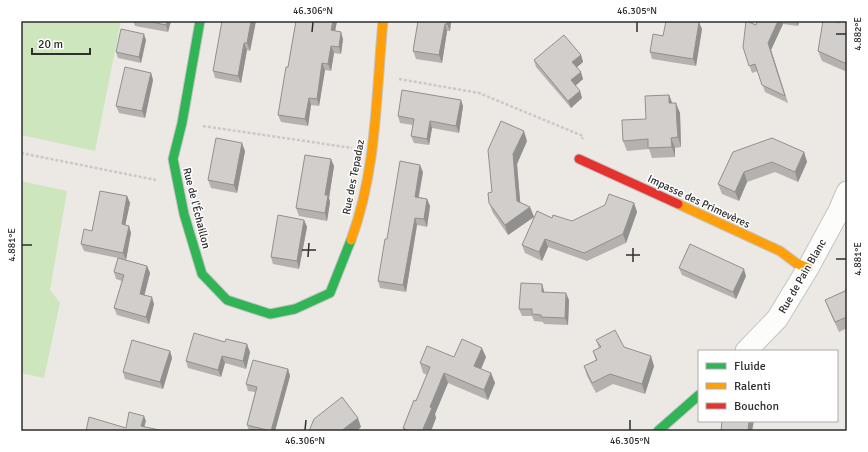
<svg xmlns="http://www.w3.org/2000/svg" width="868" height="452" font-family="Signika,sans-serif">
<rect width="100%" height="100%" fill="#ece8e4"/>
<g fill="#cee6be">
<path d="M21,21h100l-26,130 -74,-16z"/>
<path d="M21,181l46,10 -17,99 10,13 -16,75 -23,-5z"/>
</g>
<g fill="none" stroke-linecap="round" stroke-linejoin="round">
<defs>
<path id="street" d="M746,351l31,-32 31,-51 31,-57 8,-19"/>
<g id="fast">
<path d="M200,21l-18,102 -9,36 11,55 18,60 25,26 43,14 25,-5 35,-16 21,-53"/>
<path d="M658,431l41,-36"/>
</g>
<g id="slow">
<path d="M678,204l102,47 16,12 12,5"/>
<path d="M351,240c26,-70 25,-146 32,-219"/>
</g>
<path id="jam" d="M579,159l99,45"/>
</defs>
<use href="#street" stroke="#c5c4c5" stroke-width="23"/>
<use href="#fast" stroke="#c5c4c5" stroke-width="11"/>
<use href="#slow" stroke="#c5c4c5" stroke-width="11"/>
<use href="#jam" stroke="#c5c4c5" stroke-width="11"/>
<g stroke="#c9c9c8" stroke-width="2.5" stroke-dasharray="3 2" stroke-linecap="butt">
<path d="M399,79l80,14 104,43 -1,3"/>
<path d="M203,126l149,22"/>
<path d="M21,153l135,27"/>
</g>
<use href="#street" stroke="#fcfcfb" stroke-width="21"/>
<use href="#fast" stroke="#30b455" stroke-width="9"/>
<use href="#slow" stroke="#ff9f0a" stroke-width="9"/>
<use href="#jam" stroke="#e5322d" stroke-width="9"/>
</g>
<g fill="#b4b1af">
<path d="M133,21h38l-3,11 -33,-6z"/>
<path d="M256,21l-6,30 -3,-1 -6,33 -26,-5 -2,-7z"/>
<path d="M296,21h41l-2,10 8,8 -2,15 -7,-1 -3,18 -6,-1 -6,36 -8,-1 -3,21 -27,-4 -3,-7 10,-48z"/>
<path d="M418,21h33l-1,10h-3l-5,32 -26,-4 -3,-8z"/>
<path d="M757,21h42l-1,5 -15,-2 -12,26 17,53 -23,-11 -7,-21 -6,2 -9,-26 13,-22z"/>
<path d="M847,21v51l-25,-11 -4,-10 21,-28z"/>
<path d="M702,29l-6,37 -44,-7 -2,-7 13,-16z"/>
<path d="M146,40l-5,23 -23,-5 -2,-6z"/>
<path d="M581,55l2,7 -6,5 6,12 -8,7 5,5 2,7 -11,10 -35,-41 -2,-7z"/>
<path d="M151,73l2,7 -8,38 -26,-5 -3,-7z"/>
<path d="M669,95l3,8 8,10 1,34 -6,1v9l-23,1 -3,-9 -22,2 -4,-10 23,-22z"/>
<path d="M463,106l-4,27 -27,-5 -3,17 -15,-2 -3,-7 2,-11 -13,-2 -2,-7z"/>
<path d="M527,141l-10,23 3,39 10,4 4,10 -26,18 -15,-22 -4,-10 3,-11z"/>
<path d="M245,151l-8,42 -26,-5 -3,-8z"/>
<path d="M733,152h71l3,10 -9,20 -23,-10 -28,10 -8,19 -17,-7 -4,-10z"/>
<path d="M334,166l-5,32 1,4 -3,19 -28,-5 -3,-8z"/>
<path d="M423,172l-4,25 8,2 3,7 -3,21 -10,-2 -11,67 -26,-4 -2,-7 9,-42z"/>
<path d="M127,196l3,7 -5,22 4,1 2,7 -5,27 21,6 3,7 -6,22 10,9 -5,20 -32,-9 -3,-7 8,-27 -6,-2 -2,-7 4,-14 -34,-7 -3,-7 11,-13z"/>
<path d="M634,203l3,9 -11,31 -39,18 -39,-14 -6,14 -17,-8 -3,-8 30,-27 20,3z"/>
<path d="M304,220l3,7 -8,42 -26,-5 -2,-7z"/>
<path d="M679,268l67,8 -10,23 -54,-24z"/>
<path d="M542,284l2,8 25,8 -1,25 -24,-1 -1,-2 -9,-1 -2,-5h-10l-3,-7z"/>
<path d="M847,287v41l-8,4 -10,-22 -4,-10 20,-9z"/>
<path d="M596,340l28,7 30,19 -9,28 -32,-10 -17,9 -9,-17 -3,-10 12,-6 -3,-9 6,-3z"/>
<path d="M170,351l2,7 -9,31 -38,-10 -2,-7z"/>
<path d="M250,352l-4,17 -21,-6 -4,14 -33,-9 -2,-7z"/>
<path d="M454,357h32l-5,12 10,4 4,10 -7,17 -40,-17 -13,31 1,4 -5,13h-28v-3l13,-27 11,-26 -4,-2 -3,-10z"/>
<path d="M288,369l2,7 -15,55h-26l-2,-6 8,-33 -7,-1 -2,-7z"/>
</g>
<g fill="#92908e">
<path d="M167,21h4l-3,11 -2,-7z"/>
<path d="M251,21h5l-6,30 -3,-8z"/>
<path d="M333,21h4l-3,16 -3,-7z"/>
<path d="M447,21h4l-1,10 -3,-7z"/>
<path d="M778,21h4l1,3 -12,26 17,53 -20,-60z"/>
<path d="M796,21h3l-1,5z"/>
<path d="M699,22l3,7 -6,37 -3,-7z"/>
<path d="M445,24l2,7 -5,32 -3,-8z"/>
<path d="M341,32l2,7 -2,15 -2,-7z"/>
<path d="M144,34l2,6 -5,23 -2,-6z"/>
<path d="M244,43l3,7 -6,33 -3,-7z"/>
<path d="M331,46l3,7 -3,18 -3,-7z"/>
<path d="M581,55l2,7 -8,7 -3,-7z"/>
<path d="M322,63l3,7 -6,36 -2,-7z"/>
<path d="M581,72l2,7 -10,9 -2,-8z"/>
<path d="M151,73l2,7 -8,38 -3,-7z"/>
<path d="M580,91l2,7 -11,10 -3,-7z"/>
<path d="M669,95l4,10 -4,-2z"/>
<path d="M309,98l2,7 -3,21 -3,-7z"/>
<path d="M461,100l2,6 -4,27 -3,-7z"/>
<path d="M676,103l4,10 1,34 -3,-10z"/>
<path d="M430,121l2,7 -3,17 -2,-6z"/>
<path d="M524,131l3,10 -10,23 4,47 -4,-10 -4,-47z"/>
<path d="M671,138l4,10v9l-3,-10z"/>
<path d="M242,143l3,8 -8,42 -3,-8z"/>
<path d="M804,152l3,10 -9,20 -3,-10z"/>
<path d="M331,159l3,7 -5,32 1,4 -3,19 -2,-8v-18z"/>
<path d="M420,165l3,7 -6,32 -2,-7z"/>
<path d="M744,172l3,10 -8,19 -4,-9z"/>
<path d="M127,196l3,7 -6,28 -2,-7z"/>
<path d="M427,199l3,7 -3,21 -3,-8z"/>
<path d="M634,203l3,9 -11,31 -3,-9z"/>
<path d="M530,207l4,10 -26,18 -3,-10z"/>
<path d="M415,218l2,7 -11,67 -3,-7z"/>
<path d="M304,220l3,7 -8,42 -2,-8z"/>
<path d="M129,226l2,7 -5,27 -3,-7z"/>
<path d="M545,239l3,8 -6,14 -3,-9z"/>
<path d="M147,266l3,7 -7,28 -3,-7z"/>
<path d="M744,269l2,7 -10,23 -3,-7z"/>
<path d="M542,284l2,7v8l-2,-7z"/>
<path d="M566,293l3,7 -1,25 -3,-7z"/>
<path d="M152,297l2,7 -5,20 -3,-7z"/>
<path d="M247,344l3,8 -4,17 -3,-8z"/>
<path d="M482,348l4,9 -8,19 -4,-10z"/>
<path d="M170,351l2,7 -9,31 -3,-7z"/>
<path d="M222,356l3,7 -4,14 -3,-7z"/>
<path d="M651,356l3,10 -9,28 -3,-10z"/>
<path d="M288,369l2,7 -15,55h-4z"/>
<path d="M444,373l4,10 -13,31 1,4 -5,13h-7l-1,-2 7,-22z"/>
<path d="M491,373l4,10 -7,17 -4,-10z"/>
<path d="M144,416l2,5 -3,10 -2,-5z"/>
<path d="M358,418l3,9 -4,4h-16z"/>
<path d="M749,421h5l-2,10h-4v-1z"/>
</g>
<g fill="#d1cecb" stroke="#92908e">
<path d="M146,21h21l-1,4z"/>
<path d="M222,21h29l-4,22h-3l-6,33 -25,-5z"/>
<path d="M296,21h37l-2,9 10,2 -2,15 -8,-1 -3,18 -6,-1 -5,36 -8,-1 -4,21 -27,-4 8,-48h2z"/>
<path d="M418,21h29v3h-2l-6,31 -26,-4z"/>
<path d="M666,21h29l4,1 -6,37 -43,-7 3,-18 10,2z"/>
<path d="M746,21l10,4 1,-4h21l-10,22 17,53 -23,-11 -7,-21 -6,2 -6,-19z"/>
<path d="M823,21h10l6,2 1,-2h7v43l-29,-13z"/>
<path d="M121,29l23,5 -5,23 -23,-5z"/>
<path d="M564,35l17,20 -9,7 9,10 -10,8 9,11 -12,10 -34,-41z"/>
<path d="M125,67l26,6 -9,38 -26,-5z"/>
<path d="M402,90l59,10 -5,26 -26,-5 -3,18 -16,-3 3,-17 -16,-3z"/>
<path d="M669,95v8h7l1,22 1,12 -7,1 1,9 -24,1v-9l-25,2 -1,-21 24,-1 -1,-23z"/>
<path d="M501,121l23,10 -11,23 4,47 13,6 -25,18 -16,-22 -1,-10 4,-1 -4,-42z"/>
<path d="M216,138l26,5 -8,42 -26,-5z"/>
<path d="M772,138l32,14 -9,20 -23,-10 -28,10 -9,20 -17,-8 15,-32z"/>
<path d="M305,155l26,4 -6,36h3l-3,18 -29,-5z"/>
<path d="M400,161l20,4 -5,32 12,2 -3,20 -9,-1 -12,67 -25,-4 7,-42h2z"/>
<path d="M100,191l27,5 -5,28 7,2 -6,27 -42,-9 3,-15 8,2z"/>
<path d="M609,194l25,9 -11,31 -39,19 -39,-14 -6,13 -17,-7 15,-34 15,7 1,-3 19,6 33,-16z"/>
<path d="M278,215l26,5 -7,41 -26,-4z"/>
<path d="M690,244l54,25 -11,23 -54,-24z"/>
<path d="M118,258l29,8 -7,28 12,3 -6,20 -32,-9 10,-33 -10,-3z"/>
<path d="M521,283l21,1v8l24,1 -1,25 -24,-1v-2l-9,-1v-5h-13z"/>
<path d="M847,287v30l-12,5 -10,-22 20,-9z"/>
<path d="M615,330l9,17 27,9 -9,28 -32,-10 -18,9 -8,-17 13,-6 -4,-9 8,-4 -5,-7z"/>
<path d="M194,333l31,9 1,-3 21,5 -4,17 -21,-5 -4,14 -32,-9z"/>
<path d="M462,339l20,9 -8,18 17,7 -7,17 -40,-17 -14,34 2,1 -9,21 4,2h-18l-6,-3 11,-28 2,1 14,-34 -10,-4 7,-17 27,11z"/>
<path d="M132,340l38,11 -10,31 -37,-10z"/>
<path d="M253,360l35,9 -17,62 -24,-6 10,-38 -11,-3z"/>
<path d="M342,397l16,21 -17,13h-32l5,-12z"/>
<path d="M129,412l15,4 -3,10 23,5h-78l3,-14 37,11z"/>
<path d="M722,421h27l-1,9 2,1h-29z"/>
</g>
<path fill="none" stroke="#2e2e2e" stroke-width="1.5" d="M312,32l1,-10M637,32v-10M836,34h10M22,245h10M302,250h14M626,255h14M308,257l1,-14M836,259h10M633,262v-14M305,430l1,-10M630,430v-10"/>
<g text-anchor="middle" stroke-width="3" stroke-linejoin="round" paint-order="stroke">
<g font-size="11" fill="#2e2e2e" stroke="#fff">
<text transform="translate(353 177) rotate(-79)" y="4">Rue des Tepadaz</text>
<text transform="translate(699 201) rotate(25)" y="4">Impasse des Primevères</text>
<text transform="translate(197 208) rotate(76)" y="4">Rue de l'Échaillon</text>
<text transform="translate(802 276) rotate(-60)" y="4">Rue de Pain Blanc</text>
</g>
</g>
<rect width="868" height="452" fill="none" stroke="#ffffff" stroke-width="44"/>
<rect x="698" y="350" width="140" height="72" fill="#ffffff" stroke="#ababab"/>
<rect x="706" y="363" width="20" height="6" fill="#30b455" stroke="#ababab"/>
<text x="734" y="370" font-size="12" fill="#2e2e2e">Fluide</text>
<rect x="706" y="383" width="20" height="6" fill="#ff9f0a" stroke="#ababab"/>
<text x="734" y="390" font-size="12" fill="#2e2e2e">Ralenti</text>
<rect x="706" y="403" width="20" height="6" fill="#e5322d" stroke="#ababab"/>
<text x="734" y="410" font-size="12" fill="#2e2e2e">Bouchon</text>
<path d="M32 48v6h58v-6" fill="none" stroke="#2e2e2e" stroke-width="2"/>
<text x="38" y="48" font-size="12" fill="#2e2e2e" stroke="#ffffff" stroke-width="3" paint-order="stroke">20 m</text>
<rect x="22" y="22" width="824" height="408" fill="none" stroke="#2e2e2e" stroke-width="1.5"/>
<g font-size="10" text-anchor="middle" fill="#2e2e2e">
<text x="313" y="14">46.306°N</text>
<text x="637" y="14">46.305°N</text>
<text transform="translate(857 34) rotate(-90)" y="4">4.882°E</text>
<text transform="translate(11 245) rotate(-90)" y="4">4.881°E</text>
<text transform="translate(857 259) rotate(-90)" y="4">4.881°E</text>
<text x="305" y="444">46.306°N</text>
<text x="630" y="444">46.305°N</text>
</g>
</svg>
